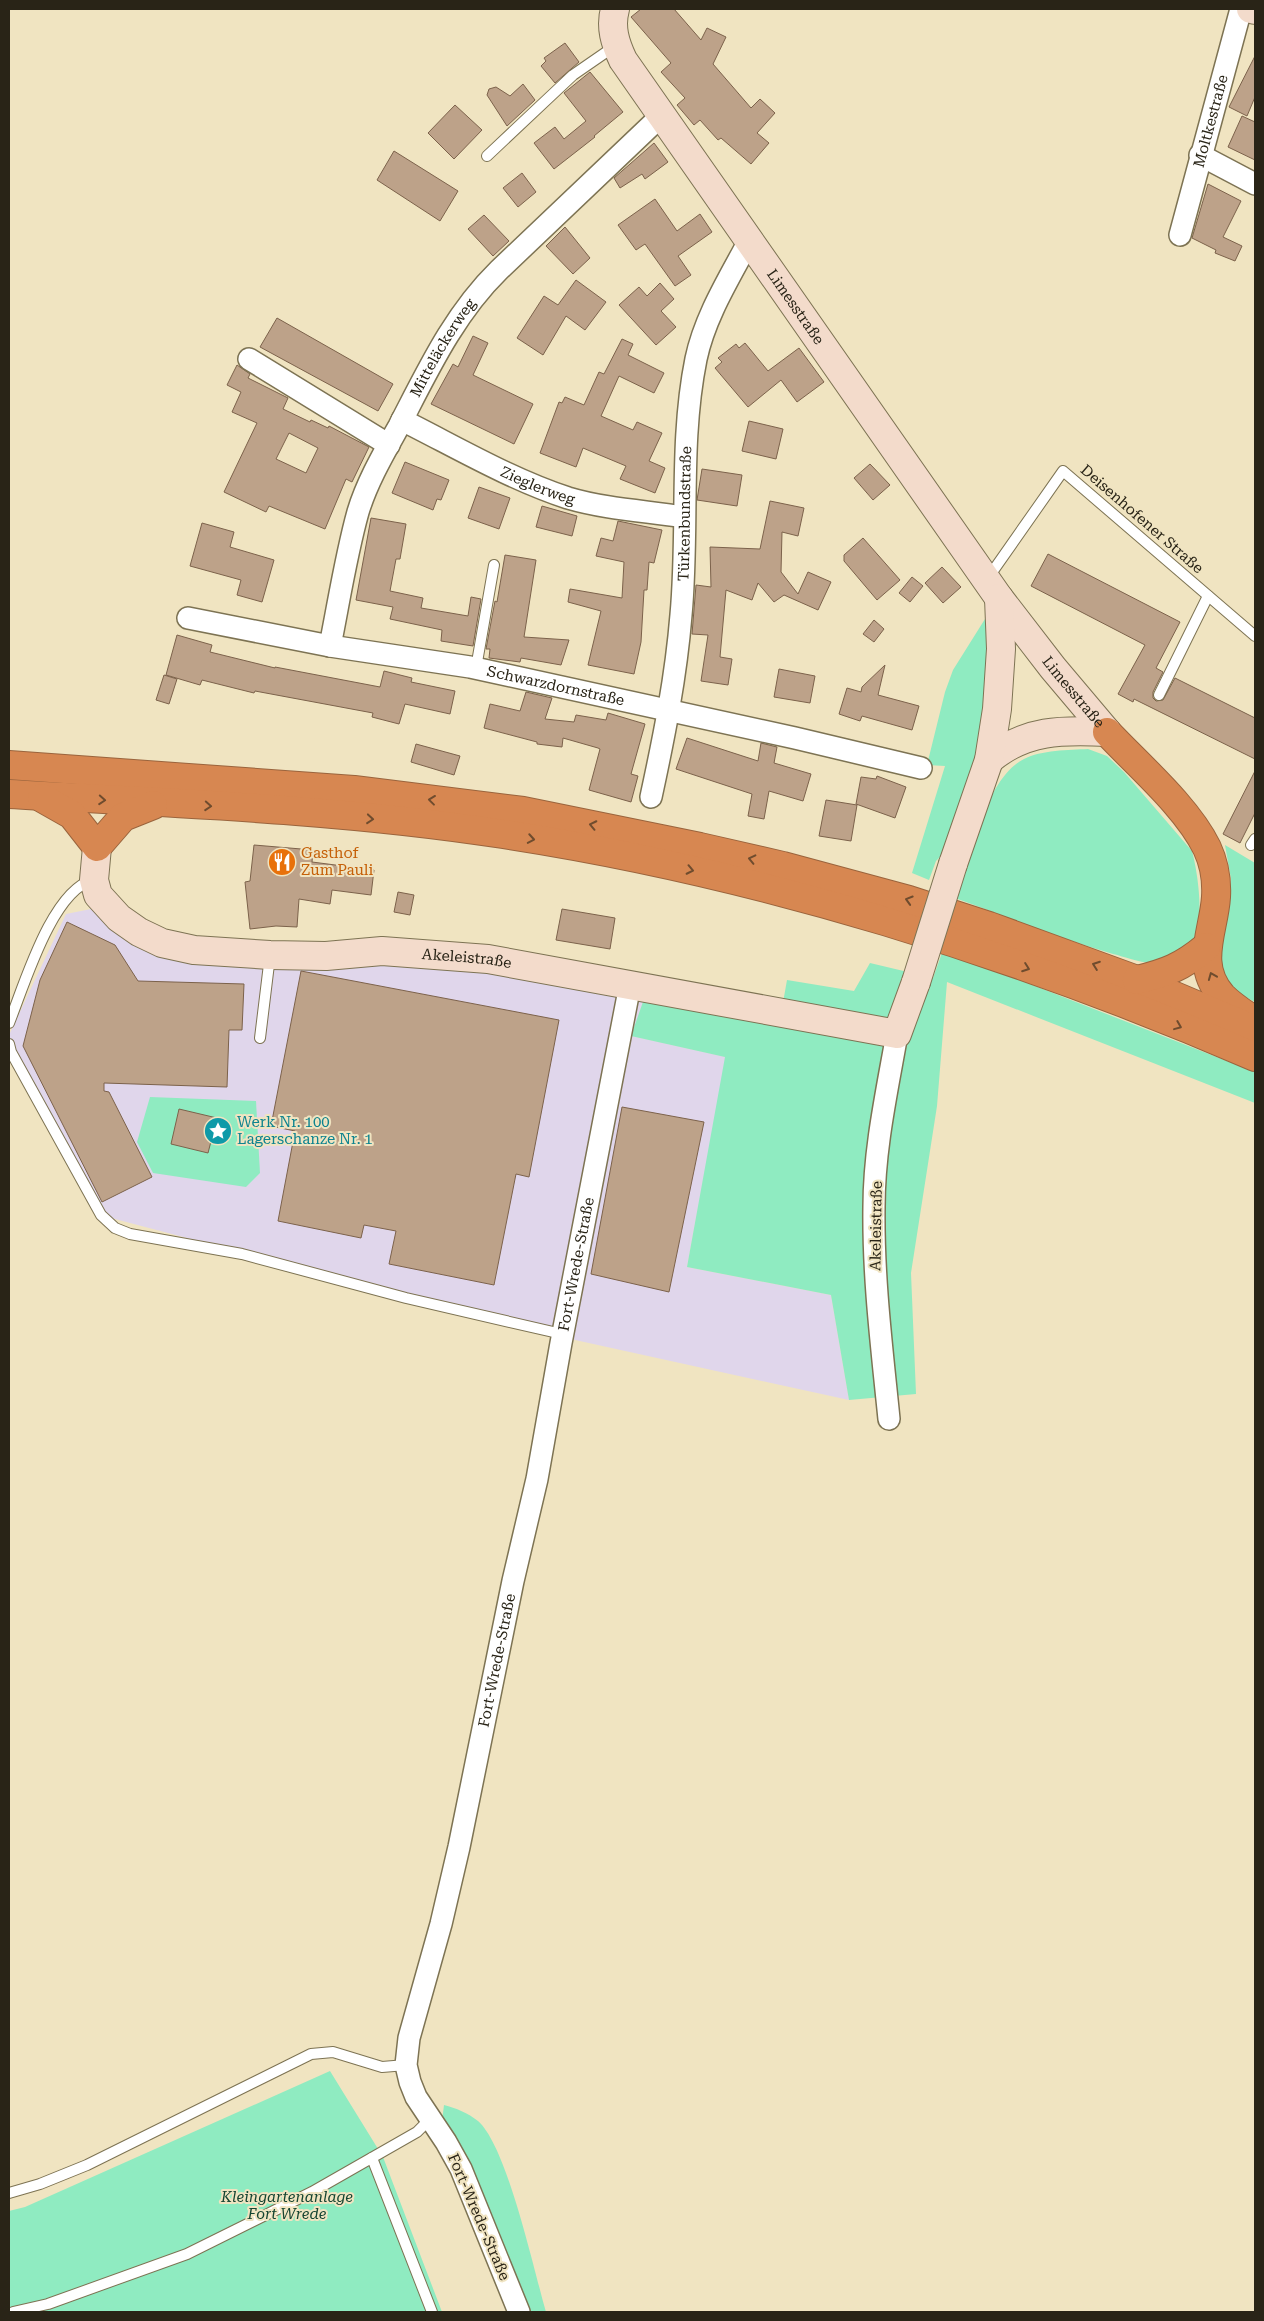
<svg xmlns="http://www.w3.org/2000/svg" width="1264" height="2321" font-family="'Roboto Serif',serif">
<rect width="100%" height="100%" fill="#f0e4c1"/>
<path fill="#e0d6eb" d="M91,909l19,16 38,22 271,13 225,39 -12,37 94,21 -39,210 144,28 18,105 -283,-62 -470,-124 -87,-154v-25l57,-121z"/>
<g fill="#8febc1">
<path d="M990,611l-2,68 -14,86 -30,88 -8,8 -7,19 -17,-7 33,-107 -18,-1 18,-73 8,-22z"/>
<path d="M1088,749l19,7 17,16 68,79c6,22 16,84 -6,100 -6,4 -20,10 -28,11 -14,3 -32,-5 -45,-8 -53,-16 -106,-37 -158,-56 13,-38 31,-120 69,-139 17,-9 45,-9 64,-10z"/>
<path d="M1225,845l30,18v139l-19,-10 -12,-15 -6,-15 13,-83z"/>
<path d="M943,950l312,122v31l-308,-121 -10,124 -26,167 5,121 -67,6 -18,-105 -144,-28 38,-210 -94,-21 13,-37 135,26 8,-45 67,11 16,-28 63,15z"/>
<path d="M150,1097l106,4 4,72 -14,14 -93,-14 -16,-31z"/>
<path d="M330,2071l53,86 59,155h-433v-101l16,-4z"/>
<path d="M444,2105c12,3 24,8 34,16 29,25 56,150 68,191h-18l-48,-125 -38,-66z"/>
</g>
<g fill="#bda289" stroke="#7c624b" fill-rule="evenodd">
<path d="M641,9h33l27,31 6,-12 19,9 -13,27 38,44 9,-9 15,14 -18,20 12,10 -18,21 -30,-26 -3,2 -18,-20 -6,5 -17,-20 8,-7 -24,-26 10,-9 -40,-46z"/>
<path d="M565,43l14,19 -24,21 -14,-17 5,-5 -2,-3z"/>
<path d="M1255,56v41l-8,19 -18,-9z"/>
<path d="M590,72l33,40 -29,24 1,1 -41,32 -20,-26 21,-16 9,12 22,-18 -22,-28z"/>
<path d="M523,84l12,16 -28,26 -20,-31 2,-6 7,-2 14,9z"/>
<path d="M455,105l27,25 -28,29 -26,-26z"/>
<path d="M1242,116l13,6v38l-27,-13z"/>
<path d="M654,143l14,19 -23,17 -3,-5 -22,14 -6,-10z"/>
<path d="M394,151l64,40 -18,30 -63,-41z"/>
<path d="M522,173l14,19 -18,15 -15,-19z"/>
<path d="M1208,184l33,17 -18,36 19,9 -7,15 -20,-8 1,-3 -24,-12z"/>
<path d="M655,199l22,32 23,-17 12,18 -34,24 13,19 -16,11 -30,-42 -9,6 -18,-25z"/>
<path d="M484,215l25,26 -16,15 -25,-27z"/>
<path d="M565,227l25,31 -17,16 -27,-28z"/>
<path d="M576,280l30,22 -21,28 -19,-14 -23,39 -26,-17 27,-42 14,9z"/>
<path d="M660,283l14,16 -13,12 15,16 -20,18 -37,-40 20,-18 8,9z"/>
<path d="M277,318l116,66 -15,27 -118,-64z"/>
<path d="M473,336l15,7 -15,32 60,29 -19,40 -83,-40 22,-40 5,3z"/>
<path d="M622,339l11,5 -5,11 36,18 -10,20 -35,-17 -18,40 32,14 4,-8 25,11 -13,28 16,7 -10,25 -35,-14 6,-13 -43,-18 -7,19 -36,-14 19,-51 3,1 3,-6 19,8 15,-33 5,2z"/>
<path d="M745,343l23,28 31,-23 25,34 -27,20 -16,-22 -33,27 -33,-39 7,-6 -4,-4 18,-14 3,4z"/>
<path d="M237,365l13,9 -2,4 40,20 -5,11 27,13 1,-2 17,8 1,-2 40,21 -17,35 -6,-3 -21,50 -56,-23 -3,6 -42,-20 33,-69 -25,-11 9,-20 -14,-7zM289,433l29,15 -12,25 -30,-14z"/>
<path d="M749,421l34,8 -7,30 -34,-8z"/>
<path d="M405,462l44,18 -8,20 -4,-1 -4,11 -41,-17z"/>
<path d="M870,464l20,21 -17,15 -19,-22z"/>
<path d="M702,469l40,6 -5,31 -40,-6z"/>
<path d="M479,487l31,11 -11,31 -31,-11z"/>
<path d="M770,501l34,7 -6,28 -16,-4 -1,40 17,22 10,-22 23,10 -13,28 -34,-15 -10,7 -16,-19 -6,17 -26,-10 -6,67 12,2 -4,26 -27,-4 7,-46 -16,-1 4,-49 15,2 -1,-40 50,2z"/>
<path d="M542,506l35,10 -5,20 -36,-9z"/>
<path d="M371,518l35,6 -6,35h-4l-6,32 33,7 -2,10 47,8 3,-19 10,2 -8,47 -32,-5 1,-11 -52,-11 3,-12 -37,-7z"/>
<path d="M618,521l44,9 -8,33 -5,-1 -2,28h-3l-3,52 -7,32 -46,-9 13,-54 -33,-9 2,-13 52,9 2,-36 -28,-6 5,-18 12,3z"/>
<path d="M202,523l32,9 -4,15 44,13 -12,42 -25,-7 4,-15 -51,-14z"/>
<path d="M863,538l37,42 -23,20 -33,-39v-6z"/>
<path d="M1048,554l132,68 -24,46 7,4 -10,20v6l3,3 7,-1 12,-22 80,40v41l-121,-60 -1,3 -15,-8 27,-49 -114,-59z"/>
<path d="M505,555l31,5 -12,77 45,3 -8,25 -40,-7 -1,4 -31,-4 1,-9h-4l9,-48 2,1z"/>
<path d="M942,567l19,20 -18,16 -18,-20z"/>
<path d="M912,577l11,9 -13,16 -11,-9z"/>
<path d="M874,620l10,9 -10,13 -11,-8z"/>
<path d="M177,635l35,10 -2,7 65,16v-1l105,20 4,-16 28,7 -1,4 44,9 -5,23 -45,-10 -6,20 -27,-7 1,-4 -118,-22 -1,2 -52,-13 -2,5 -34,-10z"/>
<path d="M885,665l-7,30 41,11 -7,24 -50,-14 -2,5 -21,-7 8,-26 14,4 1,-5z"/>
<path d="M779,669l36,7 -5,27 -36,-6z"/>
<path d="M164,675l13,4 -8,25 -13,-4z"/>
<path d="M526,692l26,6 -7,21 29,3 2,-7 30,5 2,-7 37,11 -14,50 7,2 -7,26 -42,-12 11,-41 -2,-1 -35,-10 -1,9 -25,-3v-2l-53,-14 6,-24 30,7z"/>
<path d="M687,738l71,23 3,-18 16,4 -3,16 37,11 -8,27 -34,-10 -5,28 -16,-3 4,-22 -76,-25z"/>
<path d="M416,744l44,12 -6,19 -43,-13z"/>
<path d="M1255,771v42l-15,30 -17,-9z"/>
<path d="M877,776l29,11 -11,31 -39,-14 5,-27 15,2z"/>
<path d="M826,800l31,5 -6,36 -32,-5z"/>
<path d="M254,845l59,5 -1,12 62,8 -3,25 -39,-5 -2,14 -31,-5 -2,28 -21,-1 -26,3 -5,-47 5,-1z"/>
<path d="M398,892l16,3 -4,20 -16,-3z"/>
<path d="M562,909l53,9 -5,31 -54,-9z"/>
<path d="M67,922l48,23 23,36 106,3 -2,46h-13l-2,57 -123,-4v8l5,1 43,85 -50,25 -79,-156 17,-66z"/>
<path d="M301,971l258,49 -30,157 -13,-3 -22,111 -105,-21 7,-33 -32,-6 -3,13 -83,-17 17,-90 -24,-5z"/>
<path d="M622,1107l82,15 -35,170 -78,-18z"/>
<path d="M179,1109l38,9 -9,35 -37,-9z"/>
</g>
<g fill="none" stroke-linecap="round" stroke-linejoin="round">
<defs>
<g id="lane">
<path d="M487,156l86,-81 42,-29"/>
<path d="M988,578l75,-107 192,165"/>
<path d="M476,668l18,-103"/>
<path d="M1159,695l49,-99"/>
<path d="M1251,845l4,-6"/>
<path d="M9,1023c15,-37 43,-133 84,-143"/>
<path d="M260,1038l10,-82"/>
<path d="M9,1044l2,8 90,163 14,13 15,6 112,20 164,44 156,36"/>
<path d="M372,2158l60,154"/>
<path d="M9,2193l31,-9 47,-19 224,-111 22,-2 49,15 24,-2"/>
<path d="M13,2312l35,-8 139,-50 125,-62 105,-60 14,-14"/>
</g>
<g id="street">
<path d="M1200,155l55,29"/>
<path id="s1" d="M1180,235l61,-226"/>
<path d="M249,359l140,86"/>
<path id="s2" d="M402,420c54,27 108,59 166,78 37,11 78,13 116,19"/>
<path id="s3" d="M188,618l142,28 140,21 325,71 126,30"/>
<path id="s4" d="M330,646c9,-45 16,-91 28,-134 9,-30 26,-59 41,-86 29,-56 55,-112 100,-156l163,-155"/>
<path id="s5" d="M651,797c13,-60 25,-120 30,-182 8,-85 -2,-172 15,-256 9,-43 34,-82 54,-120"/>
<path d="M889,1419c-7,-70 -16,-141 -15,-212 0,-58 13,-116 23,-173"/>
<path id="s6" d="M519,2312l-58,-143 -15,-27 -30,-45 -6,-15 -4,-17 3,-27 32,-114 18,-77 54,-266 24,-102 24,-136 69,-358"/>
</g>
<g id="secondary">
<path id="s7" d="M615,9c-5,18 0,34 8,51l376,538 54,70 54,64"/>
<path d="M1251,9l4,1"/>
<path d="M989,760c36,-31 74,-30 118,-28"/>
<path id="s8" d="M97,847l-3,33 4,15 21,23 20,14 23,11 32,7 76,5 56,1 56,-5 106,8 409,75 19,-52"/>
<path d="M953,864l36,-104 8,-51 4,-60 -2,-51"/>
</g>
<g id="highway">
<path d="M1107,732c32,34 80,75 100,116 7,15 10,32 9,49 -2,34 -22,67 6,99 8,8 18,15 27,21"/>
<path d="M9,765l345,25 169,21 177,36 83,19 126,34 80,26 148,54 118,50"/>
<path d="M9,794c163,9 333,15 494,40 256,39 515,120 752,223"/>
<path d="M42,798l30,17 25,32 26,-30 30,-12"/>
<path d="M1137,980c29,-7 45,-13 69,-33"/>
</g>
</defs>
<use href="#lane" stroke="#7d7353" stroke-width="12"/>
<use href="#street" stroke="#7d7353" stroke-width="24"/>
<use href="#secondary" stroke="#7d7353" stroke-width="30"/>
<use href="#highway" stroke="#9a643d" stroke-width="30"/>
<use href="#lane" stroke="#fff" stroke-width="10"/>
<use href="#street" stroke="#fff" stroke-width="21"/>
<use href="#secondary" stroke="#f3dbcb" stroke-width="28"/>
<use href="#highway" stroke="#d78751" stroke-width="28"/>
<defs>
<path id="secondary-bridge" d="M916,982l37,-118"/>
</defs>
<use href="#secondary-bridge" stroke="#7d7353" stroke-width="30" stroke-linecap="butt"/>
<use href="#secondary-bridge" stroke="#f3dbcb" stroke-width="28"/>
</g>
<defs><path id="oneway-chevron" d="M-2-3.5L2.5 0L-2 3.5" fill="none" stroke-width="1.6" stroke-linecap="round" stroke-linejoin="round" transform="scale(1.25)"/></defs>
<g stroke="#6f4c2e">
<use href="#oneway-chevron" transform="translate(102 800) rotate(4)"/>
<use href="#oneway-chevron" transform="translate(432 800) rotate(-173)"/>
<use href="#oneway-chevron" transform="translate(208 806) rotate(4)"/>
<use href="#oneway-chevron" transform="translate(370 819) rotate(5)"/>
<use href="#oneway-chevron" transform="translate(593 825) rotate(-168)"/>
<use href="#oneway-chevron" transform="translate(531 839) rotate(10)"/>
<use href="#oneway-chevron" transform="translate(752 859) rotate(-167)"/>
<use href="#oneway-chevron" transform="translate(690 870) rotate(12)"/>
<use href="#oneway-chevron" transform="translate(909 900) rotate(-163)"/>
<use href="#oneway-chevron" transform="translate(1096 965) rotate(-160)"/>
<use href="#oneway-chevron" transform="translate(1026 968) rotate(20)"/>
<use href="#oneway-chevron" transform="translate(1212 976) rotate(-112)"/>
<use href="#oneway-chevron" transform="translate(1178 1026) rotate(22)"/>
</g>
<defs>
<symbol id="restaurant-disc" viewBox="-11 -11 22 22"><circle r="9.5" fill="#e8710a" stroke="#f0e4c1"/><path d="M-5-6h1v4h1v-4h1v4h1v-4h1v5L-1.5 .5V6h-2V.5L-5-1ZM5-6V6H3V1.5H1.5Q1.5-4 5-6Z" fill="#fff"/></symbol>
<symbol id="sight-disc" viewBox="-11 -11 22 22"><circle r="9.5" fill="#0f9aa8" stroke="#f0e4c1"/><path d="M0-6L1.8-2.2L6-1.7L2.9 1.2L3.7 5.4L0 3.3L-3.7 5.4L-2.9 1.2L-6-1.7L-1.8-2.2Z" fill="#fff"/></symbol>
</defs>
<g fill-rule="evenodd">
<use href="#restaurant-disc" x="266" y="846" width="32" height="32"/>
<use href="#sight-disc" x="202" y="1115" width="32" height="32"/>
</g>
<g text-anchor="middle" stroke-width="4" stroke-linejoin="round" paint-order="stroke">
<g font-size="15" fill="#292417" stroke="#f0e4c1">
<text dy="5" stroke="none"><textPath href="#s1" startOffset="118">Moltkestraße</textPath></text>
<text dy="5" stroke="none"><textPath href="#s7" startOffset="354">Limesstraße</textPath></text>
<text dy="5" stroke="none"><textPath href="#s4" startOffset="322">Mitteläckerweg</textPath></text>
<text dy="5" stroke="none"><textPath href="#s2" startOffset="151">Zieglerweg</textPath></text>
<text dy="5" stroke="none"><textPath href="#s5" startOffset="286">Türkenbundstraße</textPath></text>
<text transform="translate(1142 519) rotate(41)" y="5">Deisenhofener Straße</text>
<text dy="5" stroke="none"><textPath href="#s3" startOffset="374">Schwarzdornstraße</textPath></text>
<text dy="5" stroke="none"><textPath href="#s7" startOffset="829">Limesstraße</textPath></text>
<text dy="5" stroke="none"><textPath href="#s8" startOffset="436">Akeleistraße</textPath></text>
<text transform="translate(876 1226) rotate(-89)" y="5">Akeleistraße</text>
<text dy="5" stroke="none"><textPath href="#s6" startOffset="1092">Fort-Wrede-Straße</textPath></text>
<text dy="5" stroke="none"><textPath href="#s6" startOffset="688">Fort-Wrede-Straße</textPath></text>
<text transform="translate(479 2217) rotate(67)" y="5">Fort-Wrede-Straße</text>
</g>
<g font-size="15" fill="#c56008" stroke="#f0e4c1" text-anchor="start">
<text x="301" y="858">Gasthof<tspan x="301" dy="17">Zum Pauli</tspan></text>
</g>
<g font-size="15" fill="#0d838f" stroke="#f0e4c1" text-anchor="start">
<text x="237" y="1127">Werk Nr. 100<tspan x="237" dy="17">Lagerschanze Nr. 1</tspan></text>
</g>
<g font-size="15" font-style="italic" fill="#144431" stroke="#f0e4c1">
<text x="287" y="2202">Kleingartenanlage<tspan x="287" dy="17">Fort Wrede</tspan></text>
</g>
</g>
<rect width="1264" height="2321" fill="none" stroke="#292417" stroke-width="20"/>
</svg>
